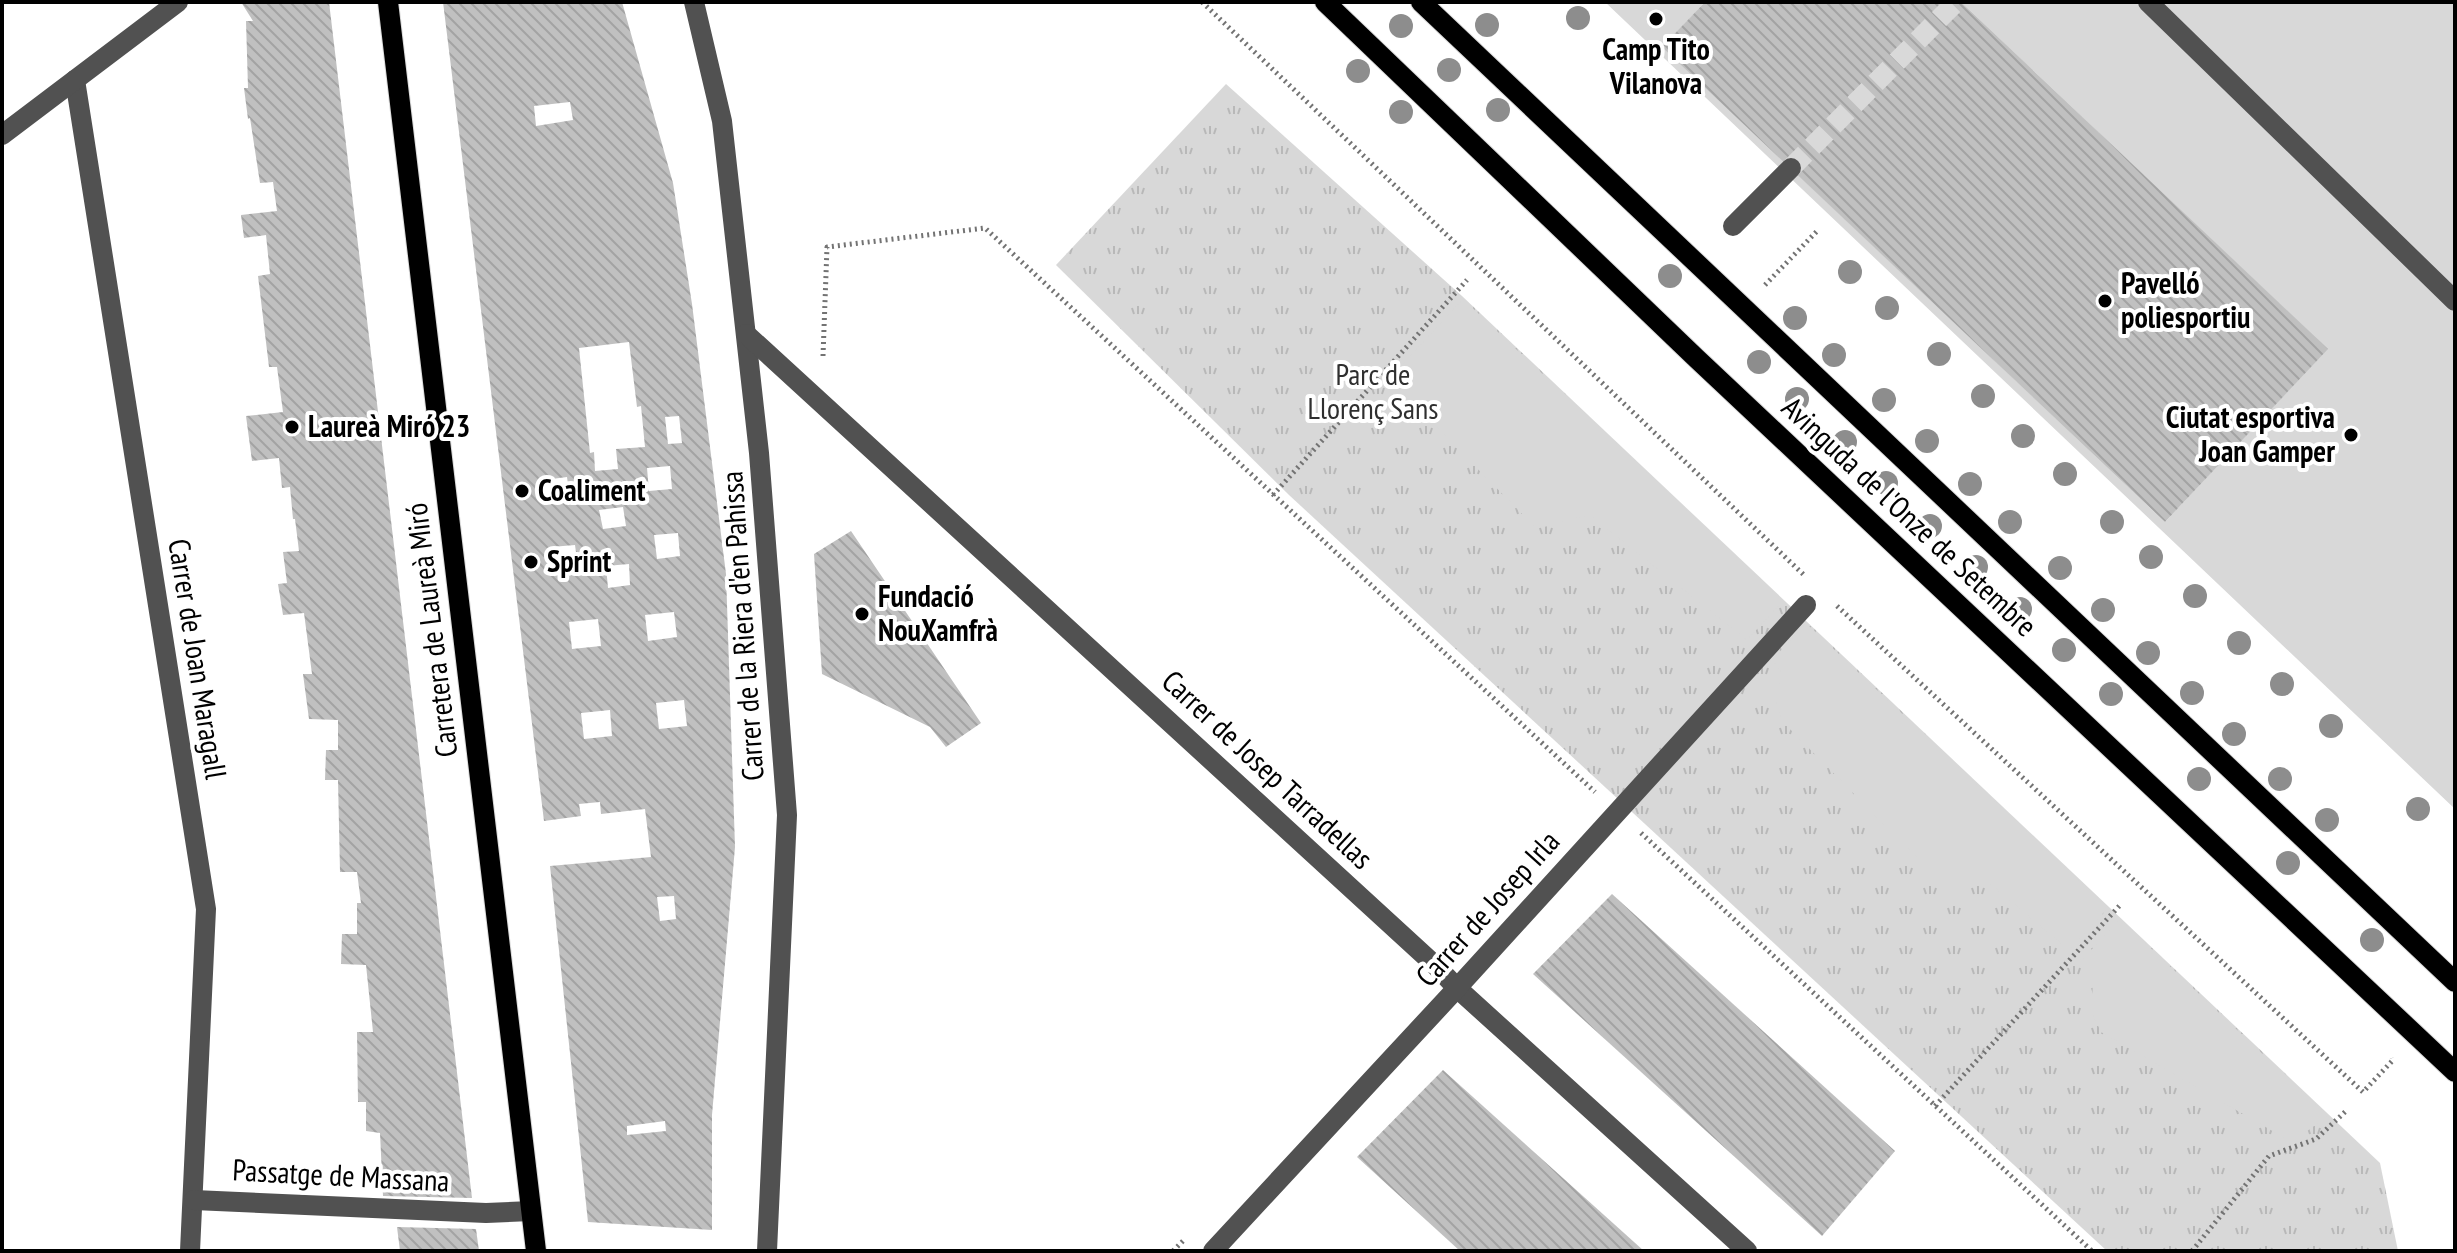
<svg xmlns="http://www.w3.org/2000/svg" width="2457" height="1253" font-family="'PT Sans Narrow',sans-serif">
<defs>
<pattern id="park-tufts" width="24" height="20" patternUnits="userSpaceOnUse" patternTransform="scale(2)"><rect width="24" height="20" fill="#d8d8d8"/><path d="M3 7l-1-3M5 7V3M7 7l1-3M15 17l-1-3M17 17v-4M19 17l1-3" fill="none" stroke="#b8b8b8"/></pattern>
<pattern id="building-back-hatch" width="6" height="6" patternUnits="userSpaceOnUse" patternTransform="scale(2)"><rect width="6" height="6" fill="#c0c0c0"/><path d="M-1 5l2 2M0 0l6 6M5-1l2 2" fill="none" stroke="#a3a3a3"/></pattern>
</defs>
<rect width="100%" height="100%" fill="#fff"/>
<path fill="url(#park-tufts)" d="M1226,84l236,212 918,867 18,88h-291l-818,-756 -233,-230z"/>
<g fill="#d8d8d8">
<path d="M1605,2h100l-42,45 502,475 162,-173 -366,-347h494v807z"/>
<path d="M1463,299l320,302 -36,39 -155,-123c-20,-3 -37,12 -57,10l-146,-148z"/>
<path d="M1806,623l302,285 -39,42 -87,-73 -36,2 -12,-4 -151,-153 -7,-18 5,-33 -9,-11z"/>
<path d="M2120,919l208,197 -32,23 -8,1 -187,-108 -9,-19 1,-40 -12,-12z"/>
</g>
<g fill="url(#building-back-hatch)" fill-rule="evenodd">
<path d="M241,2h88l143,1196 -89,-2 -3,-63 -14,-2v-29h-8l-1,-70h16l-7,-67 -25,-1 1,-30h15v-31h4l-4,-31h-17l-2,-92h-13l1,-30h12v-30l-29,-1 -6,-45h9l-8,-61 -21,2 -5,-31 9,-1 -4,-31 16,-1 -4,-32h-2l-3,-32 -8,1 -3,-30 -27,3 -6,-45 37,-4 -6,-45h-8l-11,-91 12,-2 -4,-39 -22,3 -3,-23 36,-4 -4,-29 -13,1 -10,-65 -2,1 -4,-31h4l-2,-67h7z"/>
<path d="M443,2h179l51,181 19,121 34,270 9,273 -23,268v115l-124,-8 -38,-356 101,-9 -6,-48 -44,5 -1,-12 -21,2 2,12 -37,5zM570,102l3,18 -37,6 -2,-20zM629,342l8,65 4,-1 4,41 -29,2 2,20 -23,2 -1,-19 -4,1 -11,-105zM679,416l3,27 -14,1 -3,-27zM670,466l2,23 -23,2 -2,-23zM567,477l3,23 -24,3 -2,-23zM623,507l3,19 -23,3 -4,-19zM678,533l2,23 -23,3 -3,-24zM575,545l3,22 -23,3 -4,-23zM629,564l1,21 -22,3 -2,-22zM674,612l3,25 -29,4 -3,-26zM598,619l3,27 -29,3 -3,-27zM684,700l3,26 -28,3 -3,-26zM610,710l2,26 -28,3 -3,-26zM674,896l2,23 -16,2 -3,-24zM665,1121l1,10 -39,4v-9z"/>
<path d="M1705,2h256l367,347 -163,173 -503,-475z"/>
<path d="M851,531l130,192 -35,24 -16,-20 -108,-53 -8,-120z"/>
<path d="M1612,894l283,257 -73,85 -289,-262z"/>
<path d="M1443,1070l201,181h-184l-103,-94z"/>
<path d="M397,1227l79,2 3,22h-79z"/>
</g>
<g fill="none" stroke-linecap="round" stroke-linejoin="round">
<path stroke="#d9d9d9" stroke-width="20" stroke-dasharray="20 10" stroke-linecap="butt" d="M1791,168l165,-166"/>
<defs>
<g id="major">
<path d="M388,2l148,1249"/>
<path d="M1325,2l370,355 760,715"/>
<path d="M1421,2l1034,980"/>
</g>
</defs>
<use href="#major" stroke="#dbdbdb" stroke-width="22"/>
<g stroke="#737373" stroke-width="5" stroke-dasharray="2 4" stroke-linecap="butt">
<path d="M1202,2l602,573"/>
<path d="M1765,285l54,-56"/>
<path d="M823,356l4,-109 158,-19 610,564"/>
<path d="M1273,495l194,-215"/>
<path d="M1837,606l526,486 30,-32 -1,-2"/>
<path d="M1641,833l451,418"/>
<path d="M1935,1106l187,-203"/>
<path d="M1173,1251l11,-11"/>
<path d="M2192,1251l77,-95 47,-17 30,-28"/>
</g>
<g stroke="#515151" stroke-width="20">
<path d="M694,2l28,119 37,332 28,362 -20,436"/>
<path d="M2148,2l307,299"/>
<path d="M75,80l131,829 -16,342"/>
<path d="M2,135l176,-133"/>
<path d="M1733,226l58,-58"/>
<path d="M746,334l691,633 20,21 290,263"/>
<path d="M194,1200l292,13 45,-2"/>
<path d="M1213,1251l244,-263 349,-383"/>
</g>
<use href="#major" stroke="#000" stroke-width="20"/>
</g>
<g fill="#8d8d8d">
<circle cx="1578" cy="18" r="12"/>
<circle cx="1487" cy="25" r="12"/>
<circle cx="1401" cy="26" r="12"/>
<circle cx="1449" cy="70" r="12"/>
<circle cx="1358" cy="71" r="12"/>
<circle cx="1498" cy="110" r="12"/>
<circle cx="1401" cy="112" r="12"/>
<circle cx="1850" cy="272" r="12"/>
<circle cx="1670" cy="276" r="12"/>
<circle cx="1887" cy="308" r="12"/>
<circle cx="1795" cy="318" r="12"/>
<circle cx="1939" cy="354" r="12"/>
<circle cx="1834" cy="355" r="12"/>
<circle cx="1759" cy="362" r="12"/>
<circle cx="1983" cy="396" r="12"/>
<circle cx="1797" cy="399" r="12"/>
<circle cx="1884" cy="400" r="12"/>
<circle cx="2023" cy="436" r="12"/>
<circle cx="1927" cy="441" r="12"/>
<circle cx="1845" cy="442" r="12"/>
<circle cx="2065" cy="474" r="12"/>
<circle cx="1886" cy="483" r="12"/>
<circle cx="1970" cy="484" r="12"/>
<circle cx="2010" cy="522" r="12"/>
<circle cx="2112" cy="522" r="12"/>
<circle cx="1930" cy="526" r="12"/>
<circle cx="2151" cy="557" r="12"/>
<circle cx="1976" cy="567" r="12"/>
<circle cx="2060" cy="568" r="12"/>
<circle cx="2195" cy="596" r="12"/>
<circle cx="2020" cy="609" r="12"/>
<circle cx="2103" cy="610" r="12"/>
<circle cx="2239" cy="643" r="12"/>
<circle cx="2064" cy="650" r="12"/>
<circle cx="2148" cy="653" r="12"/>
<circle cx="2282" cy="684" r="12"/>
<circle cx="2192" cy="693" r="12"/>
<circle cx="2111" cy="694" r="12"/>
<circle cx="2331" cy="726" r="12"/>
<circle cx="2234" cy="734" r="12"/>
<circle cx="2199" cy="779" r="12"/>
<circle cx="2280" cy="779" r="12"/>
<circle cx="2418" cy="809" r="12"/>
<circle cx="2327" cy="820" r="12"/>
<circle cx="2288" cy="863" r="12"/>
<circle cx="2372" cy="940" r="12"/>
</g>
<g fill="#000" stroke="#fff" stroke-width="3">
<circle cx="1656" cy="19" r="8"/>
<circle cx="2105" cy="301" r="8"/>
<circle cx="292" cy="427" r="8"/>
<circle cx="2351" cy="435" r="8"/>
<circle cx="522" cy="491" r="8"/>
<circle cx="531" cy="562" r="8"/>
<circle cx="862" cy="614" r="8"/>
</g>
<g text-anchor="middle" stroke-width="8" stroke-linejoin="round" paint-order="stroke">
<g font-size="30" font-weight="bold" fill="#000" stroke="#fff" text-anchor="start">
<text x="1656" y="60" text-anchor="middle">Camp Tito<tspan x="1656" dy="34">Vilanova</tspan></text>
<text x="2121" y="294">Pavelló<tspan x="2121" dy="34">poliesportiu</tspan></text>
<text x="2335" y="428" text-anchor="end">Ciutat esportiva<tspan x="2335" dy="34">Joan Gamper</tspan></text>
<text x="308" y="437">Laureà Miró 23</text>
<text x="538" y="501">Coaliment</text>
<text x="547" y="572">Sprint</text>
<text x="878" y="607">Fundació<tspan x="878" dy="34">NouXamfrà</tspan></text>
</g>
<g font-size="30" fill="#2f2f2f" stroke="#fff">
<text x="1373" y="385">Parc de<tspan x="1373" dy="34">Llorenç Sans</tspan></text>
</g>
<g font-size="30" fill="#000" stroke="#fff">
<text transform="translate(1909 517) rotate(43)" y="10">Avinguda de l'Onze de Setembre</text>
<text transform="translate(743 626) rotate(-94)" y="10">Carrer de la Riera d'en Pahissa</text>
<text transform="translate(432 630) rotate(-97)" y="10">Carretera de Laureà Miró</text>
<text transform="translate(197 659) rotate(81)" y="10">Carrer de Joan Maragall</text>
<text transform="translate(1267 770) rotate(43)" y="10">Carrer de Josep Tarradellas</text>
<text transform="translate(1488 909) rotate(-48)" y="10">Carrer de Josep Irla</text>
<text transform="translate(341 1176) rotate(3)" y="10">Passatge de Massana</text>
</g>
</g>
<rect width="2457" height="1253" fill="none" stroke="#000000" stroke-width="8"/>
</svg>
